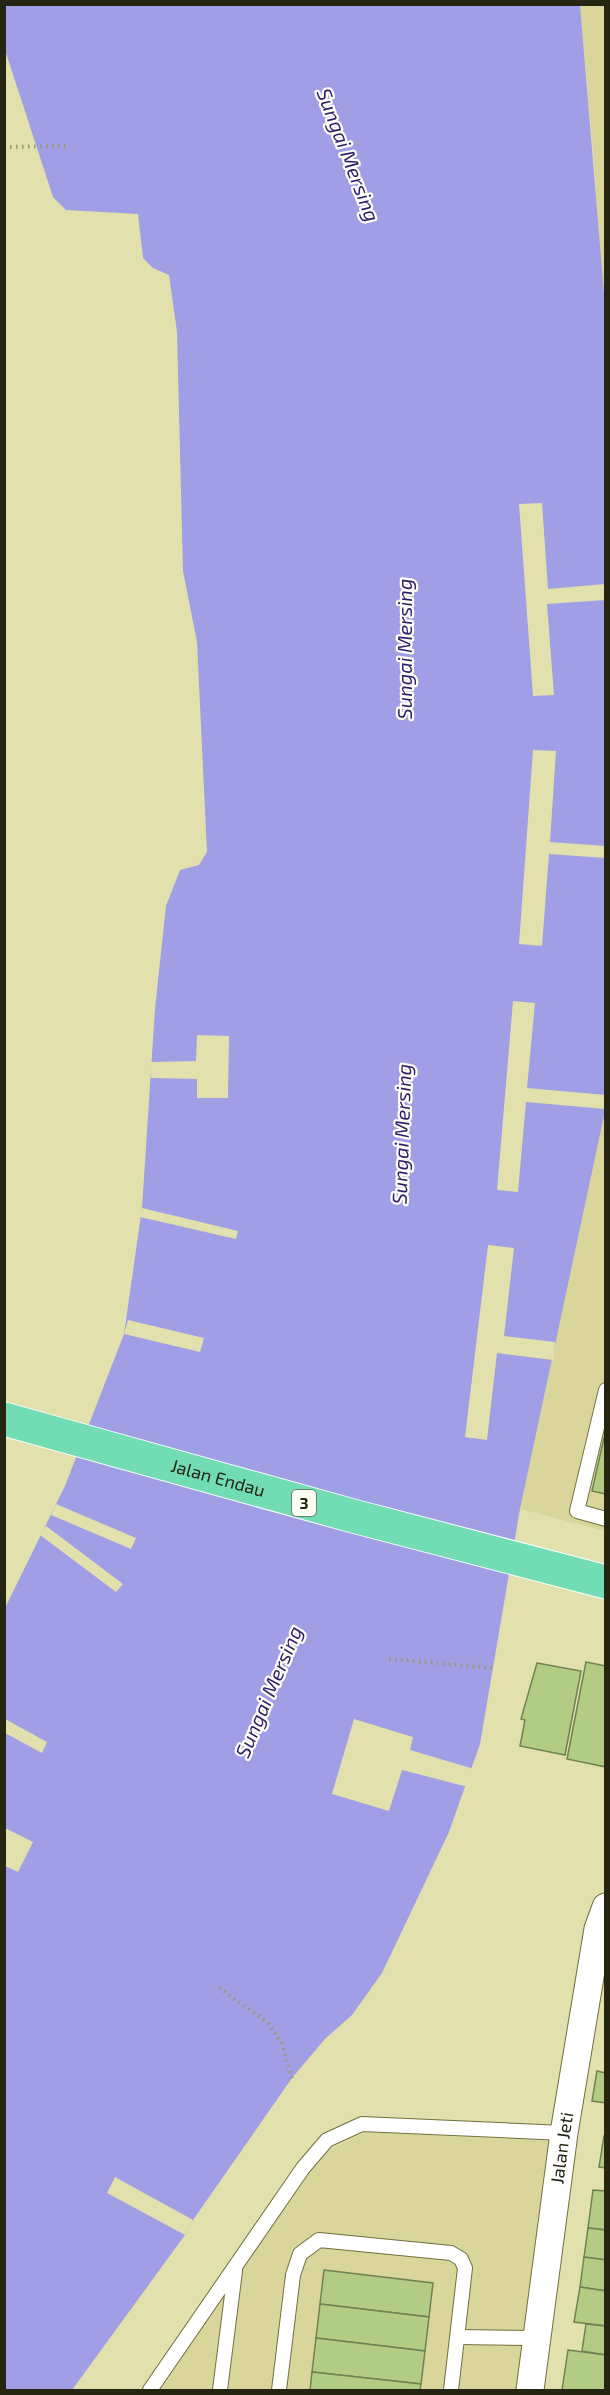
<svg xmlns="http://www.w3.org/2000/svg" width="610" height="2395" font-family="'Exo 2',sans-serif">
<rect width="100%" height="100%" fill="#e2e0ac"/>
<g fill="#d9d59b">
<path d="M580,5h25v313l-11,-157z"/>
<path d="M605,1111v420l-85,-22z"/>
<path d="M365,2132l183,9 -32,249h-357l147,-215 22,-24z"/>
</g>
<path fill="#a09ee5" d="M5,5h575l26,313 -1,793 -85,398 -40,235 -31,88 -67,141 -30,42 -27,24 -33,39 -99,142 -8,15 -113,155h-67v-782l60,-122 59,-152 18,-126 13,-199 11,-103 14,-36 19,-5 8,-13 -10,-210 -14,-71 -6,-239 -8,-57 -16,-7 -10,-10 -5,-44 -72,-4 -13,-13 -48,-147z"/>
<g fill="#e2e0ac">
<path d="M542,503l6,86 57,-5 1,16 -59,4 7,91 -21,1 -14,-192z"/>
<path d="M533,750l23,1 -6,91 56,4 -1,12 -56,-4 -7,92 -23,-2z"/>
<path d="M513,1001l22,2 -8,85 79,7 -1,14 -79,-7 -8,90 -21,-2z"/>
<path d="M197,1035l32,1 -1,62h-31v-19l-46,-1v-16l45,-1z"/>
<path d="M142,1208l96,23 -2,8 -96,-22z"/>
<path d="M488,1245l26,3 -10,88 51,6 -2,18 -56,-7 -10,87 -22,-3z"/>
<path d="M128,1320l76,18 -4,14 -76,-18z"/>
<path d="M56,1504l80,34 -5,11 -80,-34z"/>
<path d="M46,1526l77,58 -7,8 -76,-57z"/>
<path d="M5,1719l42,23 -5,11 -37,-20z"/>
<path d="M354,1719l59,18 -3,13 64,19 -6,18 -66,-17 -13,41 -57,-17z"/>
<path d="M5,1828l28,14 -15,30 -13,-6z"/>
<path d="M115,2177l78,43 -8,15 -78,-42z"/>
</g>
<g fill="#b2cd83" stroke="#708154" stroke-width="1.5">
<path d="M604,1438h2v56l-14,-3z"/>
<path d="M586,1662l20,4v101l-39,-8z"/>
<path d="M537,1663l44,8 -16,84 -45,-9 5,-26 -4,-1z"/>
<path d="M597,2071l9,2v30l-14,-2z"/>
<path d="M604,2136h2v32l-7,-1z"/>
<path d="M593,2190l13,1v39l-18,-2z"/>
<path d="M588,2228l18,2v30l-22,-3z"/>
<path d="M584,2257l22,3v31l-26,-4z"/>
<path d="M324,2270l109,13 -4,34 -109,-13z"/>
<path d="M580,2287l26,4v35l-32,-4z"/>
<path d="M320,2304l109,13 -4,34 -109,-13z"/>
<path d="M586,2324l20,2v29l-24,-4z"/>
<path d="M316,2338l109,13 -4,33 -109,-12z"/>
<path d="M568,2350l38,5v35h-44z"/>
<path d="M312,2372l109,12 -1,6h-110z"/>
</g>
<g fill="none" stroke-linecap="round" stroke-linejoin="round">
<defs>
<g id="service">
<path d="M606,1390l-29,121 29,8"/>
<path d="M458,2337l79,1"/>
<path d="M150,2390l153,-222 24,-28 35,-16 202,9"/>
<path d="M220,2390l15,-119"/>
<path d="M279,2390l14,-115 7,-21 19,-14 132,13 10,6 4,9 -14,122"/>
</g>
<g id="minor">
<path id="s1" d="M530,2390l34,-257 34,-204 8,-22"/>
</g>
<g id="trunk">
<path id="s2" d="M4,1419l349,97 253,66"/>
</g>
</defs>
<use href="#service" stroke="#726f3f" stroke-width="16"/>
<use href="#minor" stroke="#726f3f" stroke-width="29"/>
<use href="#trunk" stroke="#fff" stroke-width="35"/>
<g stroke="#9a9870" stroke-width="4" stroke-dasharray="1.5 4.5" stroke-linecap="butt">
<path d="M4,147l63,-1"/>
<path d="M389,1659l103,9"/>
<path d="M219,1988l48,34 15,21 10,35"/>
</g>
<use href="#service" stroke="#fff" stroke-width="14"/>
<use href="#minor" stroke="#fff" stroke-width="27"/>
<use href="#trunk" stroke="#72dcb4" stroke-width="33"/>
</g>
<g text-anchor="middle" stroke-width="4.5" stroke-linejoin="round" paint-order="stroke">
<rect fill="#fffef4" stroke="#676655" stroke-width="1.5" x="292" y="1490" width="24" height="26" rx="4.5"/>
<g font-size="16" font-weight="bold" fill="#262511">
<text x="304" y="1509">3</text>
</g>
<g font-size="18" fill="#262511" stroke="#fffef4">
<text dy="6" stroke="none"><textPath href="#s2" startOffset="222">Jalan Endau</textPath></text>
<text dy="6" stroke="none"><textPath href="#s1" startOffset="244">Jalan Jeti</textPath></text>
</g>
<g font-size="20" font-style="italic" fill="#2e1d6e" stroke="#fffef4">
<text transform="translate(348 155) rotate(69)" y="7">Sungai Mersing</text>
<text transform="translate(405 649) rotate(-90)" y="7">Sungai Mersing</text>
<text transform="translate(402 1134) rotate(-88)" y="7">Sungai Mersing</text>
<text transform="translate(269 1692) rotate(-67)" y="7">Sungai Mersing</text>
</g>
</g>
<rect width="610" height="2395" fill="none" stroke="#262511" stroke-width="12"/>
</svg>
